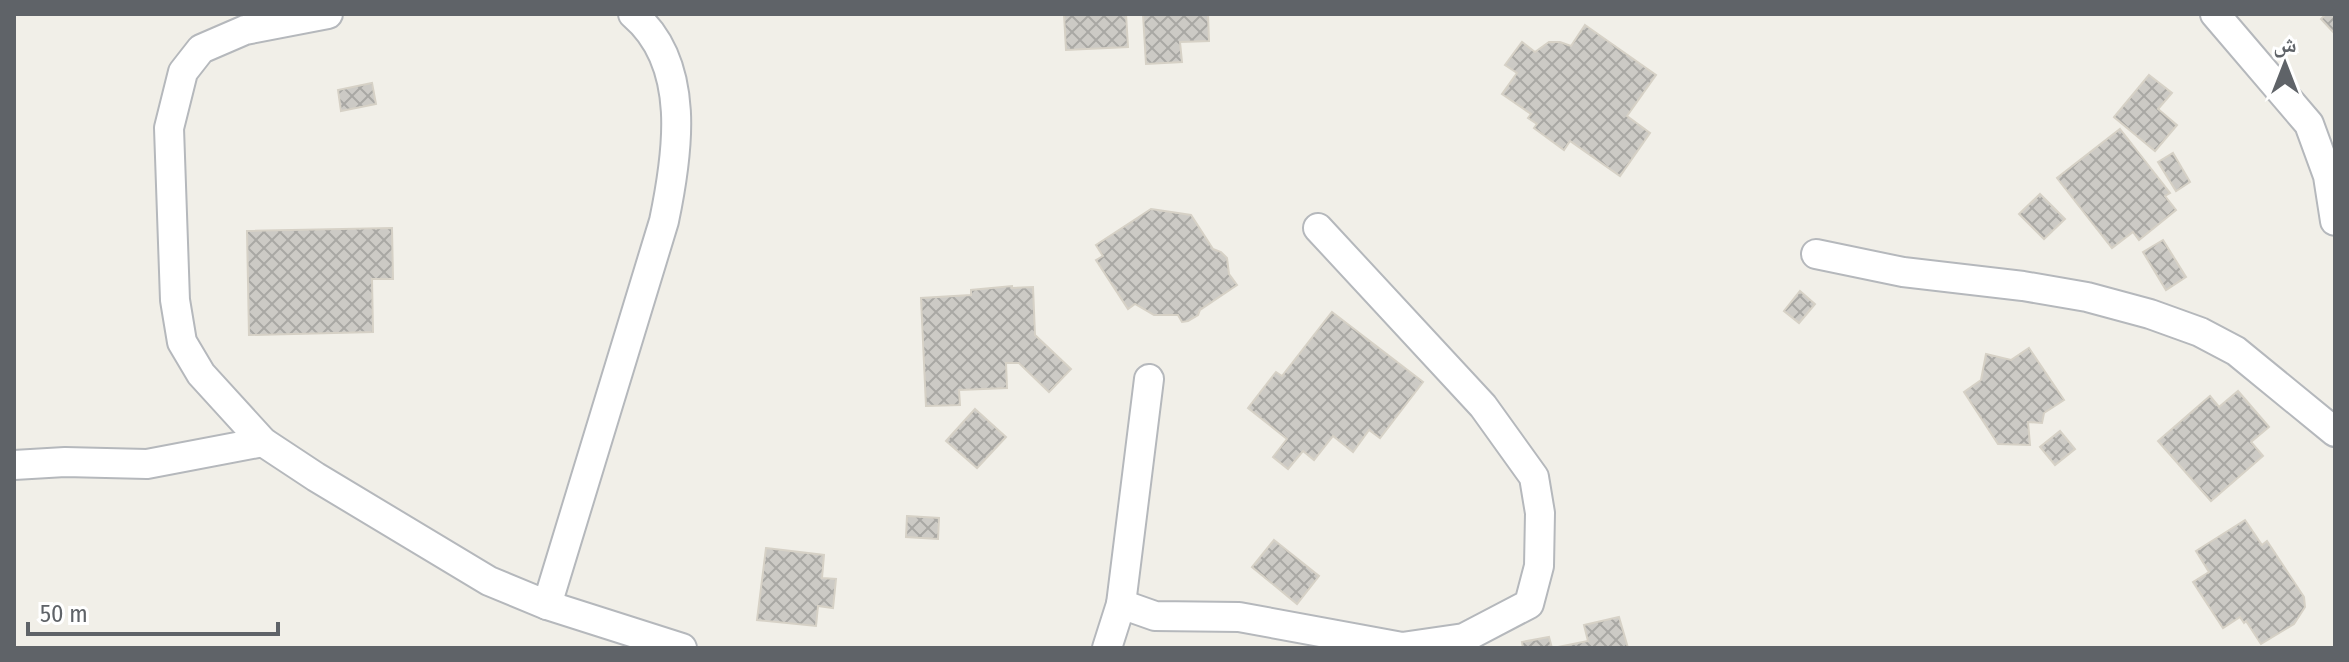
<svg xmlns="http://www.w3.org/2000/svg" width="2349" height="662" font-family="'Fira Sans Condensed','Noto Naskh Arabic',sans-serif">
<defs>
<pattern id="building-cross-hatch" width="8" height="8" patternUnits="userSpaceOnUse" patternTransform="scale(2)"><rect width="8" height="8" fill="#cccac5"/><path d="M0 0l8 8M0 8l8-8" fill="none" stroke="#a9a8a4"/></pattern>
</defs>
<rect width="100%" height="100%" fill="#f1efe8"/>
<g fill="url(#building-cross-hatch)" stroke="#d6d1c6" stroke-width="2">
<path d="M1064,14h62l2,33 -62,3z"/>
<path d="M1143,14h65l1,27 -29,1 2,20 -36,2z"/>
<path d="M2326,14h9v20l-14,-15z"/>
<path d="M1585,25l71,50 -29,41 23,17 -30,43 -50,-35 -6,9 -30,-22 3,-4 -9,-6 3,-4 -29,-20 15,-21 -12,-8 17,-23 13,10 14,-10h11l11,4z"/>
<path d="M2149,75l23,18 -14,16 19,16 -22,26 -41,-34z"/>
<path d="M372,83l4,21 -35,7 -3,-21z"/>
<path d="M2120,129l50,64 -5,3 11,14 -37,30 -6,-8 -21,16 -55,-70z"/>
<path d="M2173,153l17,29 -14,9 -18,-29z"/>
<path d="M2040,194l25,25 -21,20 -25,-25z"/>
<path d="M1151,209l40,6 22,34 8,3 6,6 2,16 8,11 -37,25 -2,5 -10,6 -6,1 -4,-7h-24l-19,-11 -7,5 -32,-49 7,-4 -7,-11z"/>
<path d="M392,228l1,51h-21l1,53 -124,3 -2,-104z"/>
<path d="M2163,240l23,37 -20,13 -23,-38z"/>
<path d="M1012,286v2l21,-1 2,48 36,34 -22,23 -30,-29h-13l1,25 -48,2 1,15 -34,1 -5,-108 50,-3v-5z"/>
<path d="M1800,291l15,13 -16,19 -15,-12z"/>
<path d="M1332,312l91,70 -43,56 -11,-8 -16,22 -20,-16 -19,24 -11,-9 -15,18 -15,-12 14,-18 -39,-31 28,-36 6,4z"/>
<path d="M2029,348l35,52 -20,13 -2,10 -14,-1 2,23 -32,-1 -34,-52 17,-12 5,-26 25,6z"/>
<path d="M2238,391l31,36 -18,15 12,14 -52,45 -53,-60 52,-45 9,11z"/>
<path d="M975,409l31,28 -29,31 -31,-27z"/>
<path d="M2060,431l15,18 -20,16 -15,-18z"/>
<path d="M907,516l32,2 -1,21 -32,-2z"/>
<path d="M2245,520l17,25 5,-4 37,56 1,10 -11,17 -33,20 -15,-23 -2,2 -4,-6 -17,11 -30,-46 16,-10 -13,-21z"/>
<path d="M1274,540l45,36 -22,28 -45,-37z"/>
<path d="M766,548l58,7 -2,23 14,1 -3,29 -15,-2 -2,20 -59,-6z"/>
<path d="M1619,617l9,31h-75l35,-7 -4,-16z"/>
<path d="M1549,637l3,11h-29l-1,-6z"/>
</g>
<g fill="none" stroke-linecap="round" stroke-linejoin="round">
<defs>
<g id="street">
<path d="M328,14l-83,16 -44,19 -18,23 -14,56 6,172 7,42 19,32 62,68 53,35 173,104 58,24 135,43"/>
<path d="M2215,14l94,110 19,52 7,45"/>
<path d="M1816,254l87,18 120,14 64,11 63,17 50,18 36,19 99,81"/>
<path d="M14,465l51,-3 82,2 116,-22"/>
<path d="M1121,604l28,-225"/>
<path d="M547,605l117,-384c14,-67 28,-157 -31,-207"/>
<path d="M1107,648l14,-44 34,12 84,1 163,30 62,-9 65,-34 10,-38 1,-53 -6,-36 -51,-71 -165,-178"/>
</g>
</defs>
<use href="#street" stroke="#b5b8bc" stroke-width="32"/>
<use href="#street" stroke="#fff" stroke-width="28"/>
</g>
<rect width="2349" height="662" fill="none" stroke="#5f6368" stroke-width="32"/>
<g transform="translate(2285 64)" stroke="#ffffff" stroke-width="6" paint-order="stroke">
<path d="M0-6L14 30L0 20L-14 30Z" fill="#5f6368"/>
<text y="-12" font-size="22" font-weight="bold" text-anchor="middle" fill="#5f6368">ش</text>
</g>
<path d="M28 622v12h250v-12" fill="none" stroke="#5f6368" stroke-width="4"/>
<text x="40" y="622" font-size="24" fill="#5f6368" stroke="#ffffff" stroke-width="6" paint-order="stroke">50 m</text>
</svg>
